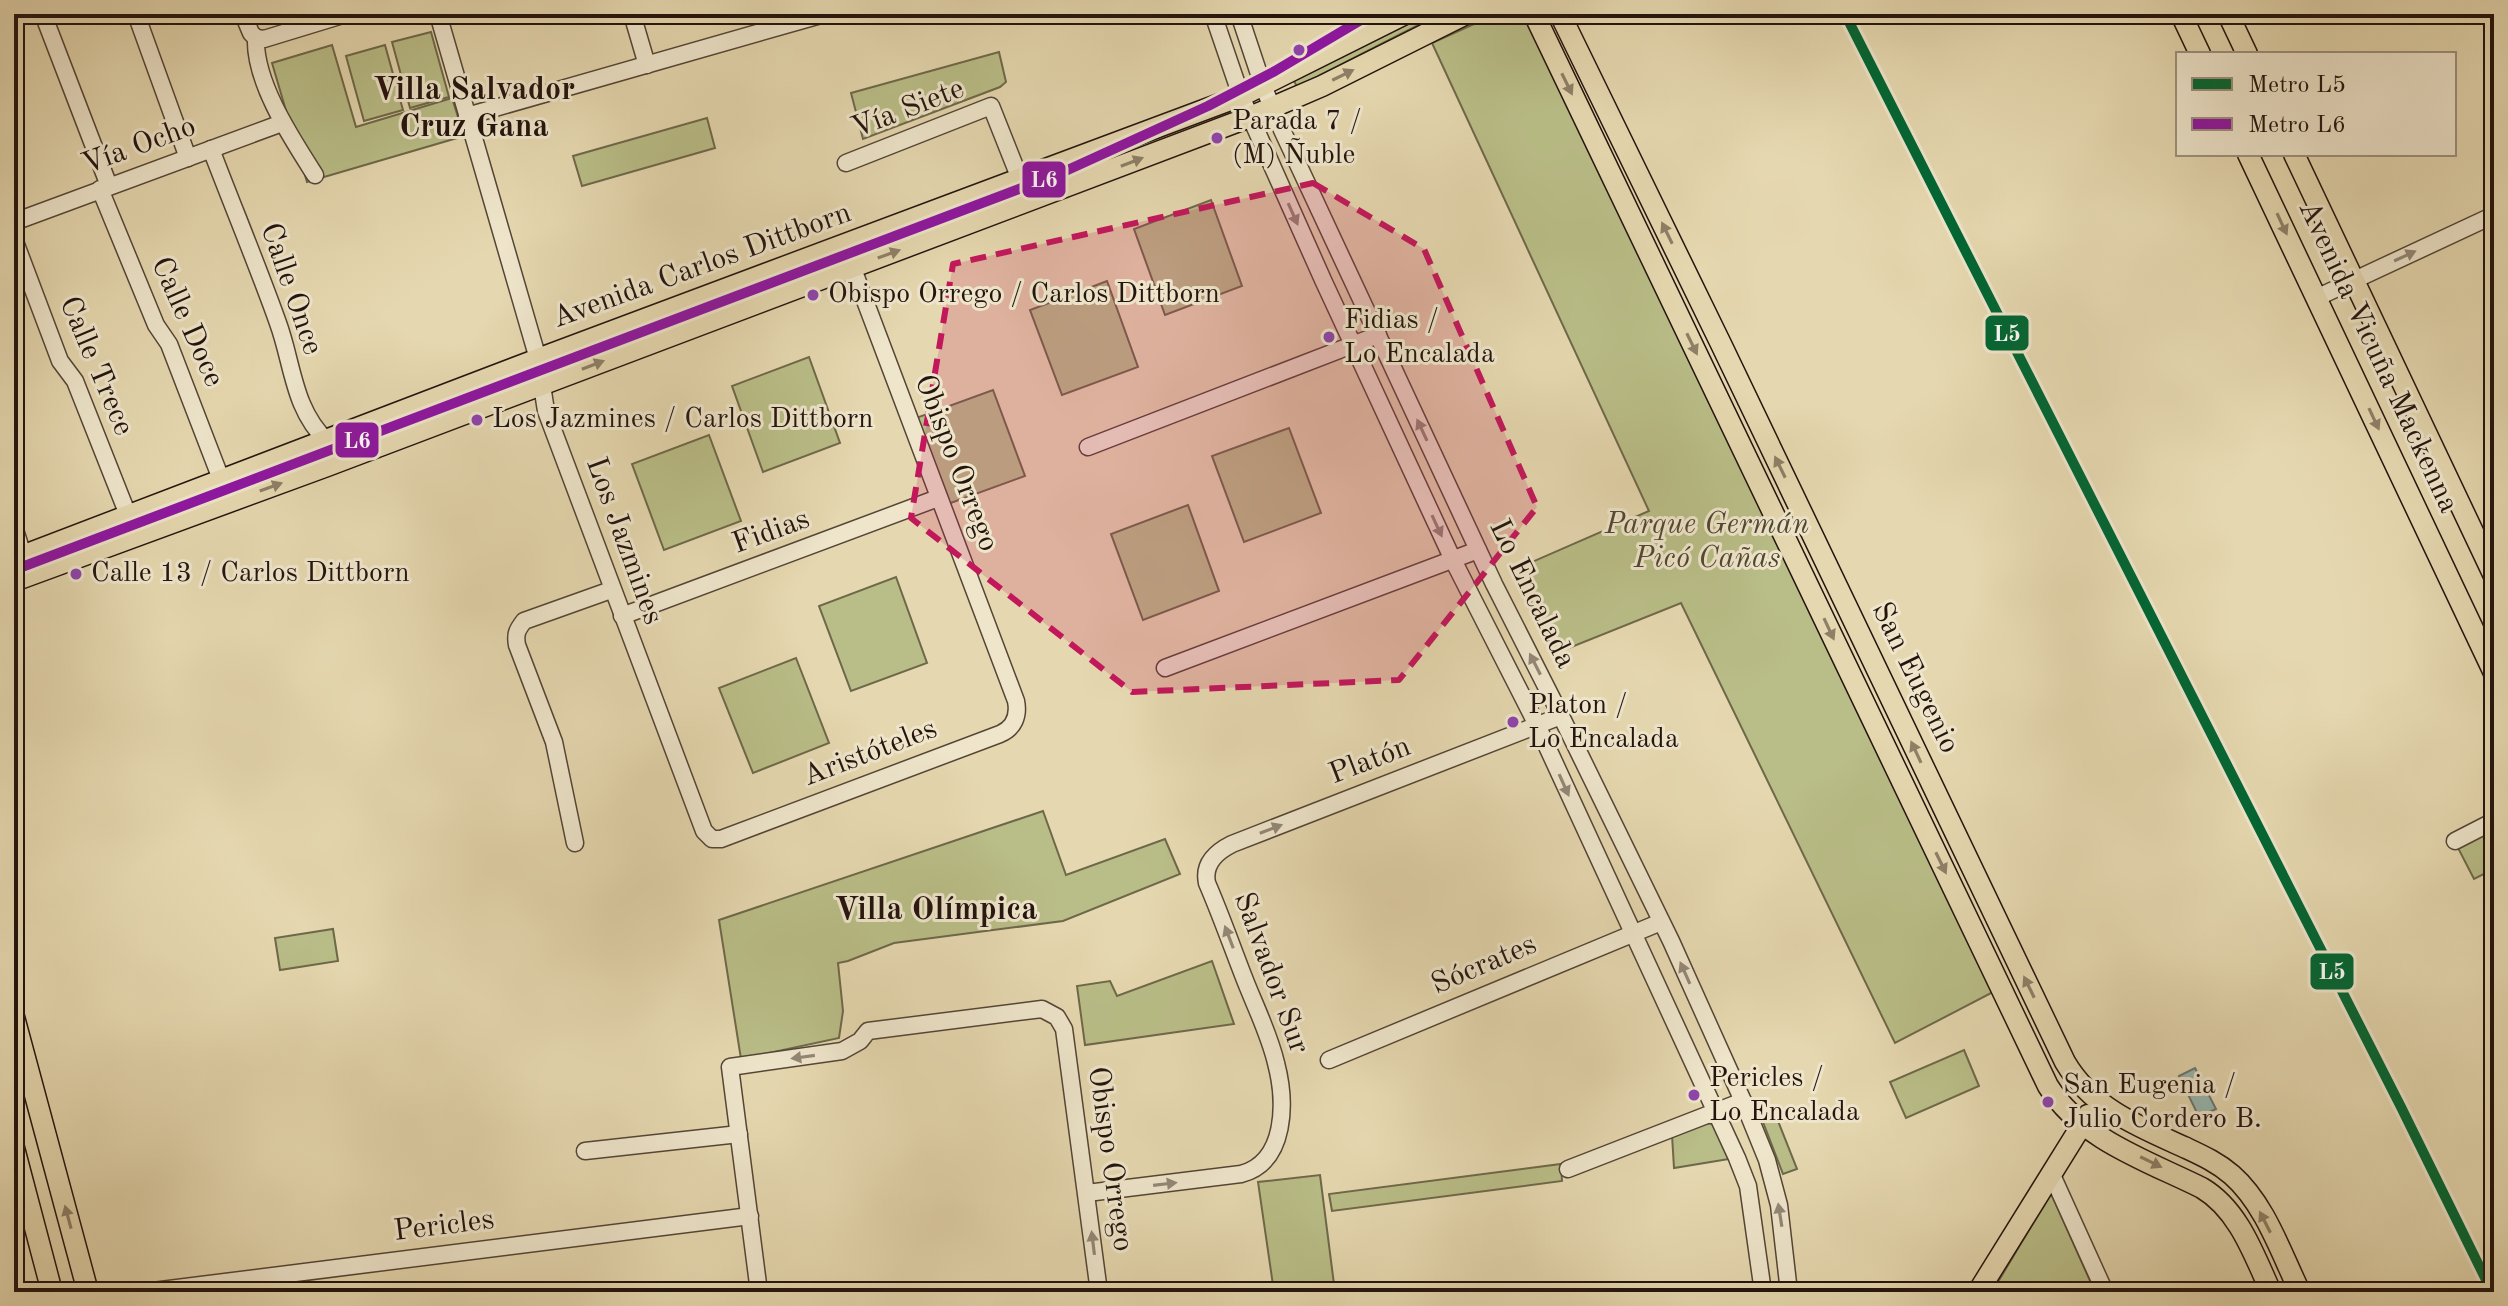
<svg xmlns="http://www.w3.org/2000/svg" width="2508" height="1306" viewBox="0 0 2508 1306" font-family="'Old Standard TT',serif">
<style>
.green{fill:#b9bd87;stroke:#6e684a;stroke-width:2}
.water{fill:#97b8b1;stroke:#697670;stroke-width:2}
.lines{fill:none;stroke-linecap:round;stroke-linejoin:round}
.minor-casing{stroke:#544536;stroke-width:19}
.major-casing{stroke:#23140e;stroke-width:23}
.minor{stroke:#eee5cb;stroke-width:16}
.major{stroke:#e5d7af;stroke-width:20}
.metro-1-casing{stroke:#eee5cb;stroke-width:16}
.metro-2-casing{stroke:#eee5cb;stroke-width:16}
.metro-1{stroke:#063;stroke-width:10}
.metro-2{stroke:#8e16a1;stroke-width:10}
.oneway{fill:#8e7f67}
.oneway2{fill:#938776}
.marked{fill:#c2185b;fill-opacity:0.2;stroke:#c2185b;stroke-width:6;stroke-dasharray:16 10;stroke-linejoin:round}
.bus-dot{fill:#8e44ad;stroke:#eee5cb;stroke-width:3}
.labels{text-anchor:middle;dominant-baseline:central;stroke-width:6;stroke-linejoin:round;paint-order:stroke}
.bus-label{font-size:28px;fill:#23140e;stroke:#eee5cb;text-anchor:start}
.street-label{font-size:30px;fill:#23140e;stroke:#eee5cb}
.park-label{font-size:30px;font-style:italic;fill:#504732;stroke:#eee5cb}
.neighbourhood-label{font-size:32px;font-weight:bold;fill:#23140e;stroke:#eee5cb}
.line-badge{stroke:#eee5cb;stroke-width:3}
.badge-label{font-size:22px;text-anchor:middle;font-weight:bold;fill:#fff}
</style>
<rect width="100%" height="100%" fill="#e5d7af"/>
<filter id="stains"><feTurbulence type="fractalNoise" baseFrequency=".0025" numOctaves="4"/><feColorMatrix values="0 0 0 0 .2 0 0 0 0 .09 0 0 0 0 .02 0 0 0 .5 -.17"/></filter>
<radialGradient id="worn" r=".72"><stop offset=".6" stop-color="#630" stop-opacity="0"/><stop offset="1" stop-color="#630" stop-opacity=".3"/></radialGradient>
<g class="green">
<path d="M 1428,14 L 1440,14 L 1297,87 L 1294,81 Z"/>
<path d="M 1496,14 L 1520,14 L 1531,20 L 1995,991 L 1895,1043 L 1681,603 L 1554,654 L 1516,569 L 1649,511 L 1432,43 Z"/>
<path d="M 431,32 L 449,97 L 410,108 L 392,42 Z"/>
<path d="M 332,45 L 356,127 L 452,98 L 464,136 L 307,182 L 272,63 Z"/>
<path d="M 385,45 L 403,110 L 364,121 L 346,56 Z"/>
<path d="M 999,52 L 1006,82 L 1000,87 L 863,139 L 851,93 Z"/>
<path d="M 707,118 L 715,148 L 582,186 L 573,156 Z"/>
<path d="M 1211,200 L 1242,286 L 1165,315 L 1134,229 Z"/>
<path d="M 1107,281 L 1138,367 L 1062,395 L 1030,310 Z"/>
<path d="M 809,357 L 840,443 L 763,472 L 732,386 Z"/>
<path d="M 993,390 L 1025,476 L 948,504 L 916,418 Z"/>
<path d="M 1289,428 L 1321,513 L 1244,542 L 1212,456 Z"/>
<path d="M 709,435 L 741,521 L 664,550 L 632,464 Z"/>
<path d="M 1188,505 L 1219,591 L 1143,620 L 1111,534 Z"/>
<path d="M 896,577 L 927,663 L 851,691 L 819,606 Z"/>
<path d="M 796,658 L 829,743 L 753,773 L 719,688 Z"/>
<path d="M 1043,811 L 1066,875 L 1165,839 L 1180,874 L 1063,921 L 894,943 L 848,961 L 838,963 L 843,1011 L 839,1038 L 741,1059 L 719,920 Z"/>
<path d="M 2494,828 L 2494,869 L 2474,879 L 2457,846 Z"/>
<path d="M 333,929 L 338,961 L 280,970 L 275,938 Z"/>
<path d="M 1212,961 L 1234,1024 L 1085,1045 L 1077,986 L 1110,981 L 1117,996 Z"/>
<path d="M 1964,1050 L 1979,1086 L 1906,1118 L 1890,1082 Z"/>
<path d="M 1774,1111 L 1797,1169 L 1783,1174 L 1763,1122 L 1764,1117 Z"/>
<path d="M 1704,1123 L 1712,1124 L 1718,1130 L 1729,1159 L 1674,1168 L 1672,1135 Z"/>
<path d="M 1561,1164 L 1562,1181 L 1332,1211 L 1329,1194 Z"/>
<path d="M 1320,1175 L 1335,1292 L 1274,1292 L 1258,1182 Z"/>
<path d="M 2051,1193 L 2095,1292 L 1992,1292 Z"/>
</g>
<path class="water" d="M 2195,1068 L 2216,1109 L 2199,1117 L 2179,1076 Z"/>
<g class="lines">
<g class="minor-casing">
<g id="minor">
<path d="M 43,14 L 109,186"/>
<path d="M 136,14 L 188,158"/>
<path d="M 243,14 L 251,33 L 256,38 C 254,82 292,139 315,175"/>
<path d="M 438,14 L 538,359 L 546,411 L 704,831 L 712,839 L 721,839 L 1000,734 C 1014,728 1019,716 1016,701 L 844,245"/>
<path d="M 632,14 L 647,65"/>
<path d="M 1213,14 L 1241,96 L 1323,280 L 1453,560 L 1538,727 L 1737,1158 L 1748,1186 L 1763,1292"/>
<path d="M 1239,14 L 1263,86 L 1282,130 L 1494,584 L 1561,716 L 1671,941 L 1743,1101 L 1767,1160 L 1779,1205 L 1789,1292"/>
<path d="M 256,38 L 264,39 L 346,14"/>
<path d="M 467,116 L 824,14"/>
<path d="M 211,149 C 233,207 257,264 278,323 C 293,364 293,409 327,441"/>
<path d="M 846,163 L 991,106 L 1020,179"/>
<path d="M 100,189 L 156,325 L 169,344 L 221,479"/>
<path d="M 14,222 L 282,123"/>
<path d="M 14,239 L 60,361 L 75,381 L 128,515"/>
<path d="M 2316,298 L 2494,215"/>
<path d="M 1088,447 L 1378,335"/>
<path d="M 14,527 L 23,555"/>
<path d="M 622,616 L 938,498"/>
<path d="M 1165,668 L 1478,550"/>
<path d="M 2455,841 L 2494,821"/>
<path d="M 575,843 L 554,742 L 517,645 C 515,634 517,630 524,621 L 611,590"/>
<path d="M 1329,1060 L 1661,922"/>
<path d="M 585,1151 L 739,1134"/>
<path d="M 1568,1169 L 1743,1101"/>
<path d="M 2052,1175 L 2105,1292"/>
<path d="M 1087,1193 L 1241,1174 C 1287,1162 1286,1101 1276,1063 C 1269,1033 1254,1004 1243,975 C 1231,944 1220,913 1207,883 C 1203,864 1216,852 1232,844 L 1561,716"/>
<path d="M 145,1292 L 750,1216"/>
<path d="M 759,1292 L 730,1067 L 842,1051 L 860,1041 L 868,1031 L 1042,1009 L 1057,1017 L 1064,1029 L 1099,1292"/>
</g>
</g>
<g class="major-casing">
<g id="major">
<path d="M 1534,14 L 2048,1086 C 2082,1140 2148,1161 2202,1188 C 2239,1210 2254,1255 2271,1292"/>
<path d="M 1560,14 L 1720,342 L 2065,1062 C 2092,1108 2137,1126 2184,1147 C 2201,1155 2217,1162 2232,1175 C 2265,1204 2281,1253 2300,1292"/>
<path d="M 2181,14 L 2200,54"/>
<path d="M 2228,14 L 2247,54"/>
<path d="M 2248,154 L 2494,673"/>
<path d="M 2294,154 L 2494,576"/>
<path d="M 14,559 L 551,354 L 1241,96 L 1405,14"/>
<path d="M 14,581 L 327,466 L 1250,117 L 1322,86 L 1466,14"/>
<path d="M 14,1017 L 88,1292"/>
<path d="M 14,1148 L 52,1292"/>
<path d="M 1978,1292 L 2088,1115"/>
</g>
</g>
<use href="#minor" class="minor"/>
<use href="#major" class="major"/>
<g class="metro-1-casing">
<path id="metro-1" d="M 1845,14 L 2401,1107 L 2492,1292"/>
</g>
<g class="metro-2-casing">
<path id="metro-2" d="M 14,570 L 1061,173 L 1208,106 L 1275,71 L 1371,14"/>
</g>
<use href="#metro-1" class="metro-1"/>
<use href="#metro-2" class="metro-2"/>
</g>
<defs><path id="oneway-solid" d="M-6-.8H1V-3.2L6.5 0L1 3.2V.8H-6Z" transform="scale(2)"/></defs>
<g class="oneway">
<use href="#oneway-solid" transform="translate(1343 75) rotate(-26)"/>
<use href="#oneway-solid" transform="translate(1567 84) rotate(64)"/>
<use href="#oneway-solid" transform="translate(1132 162) rotate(-21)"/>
<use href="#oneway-solid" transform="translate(2282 224) rotate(65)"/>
<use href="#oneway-solid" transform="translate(1667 233) rotate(-116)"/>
<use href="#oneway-solid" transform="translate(889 254) rotate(-20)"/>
<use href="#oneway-solid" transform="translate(1692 344) rotate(64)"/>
<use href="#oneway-solid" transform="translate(593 365) rotate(-21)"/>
<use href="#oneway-solid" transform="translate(2374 419) rotate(65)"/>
<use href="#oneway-solid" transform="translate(1780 467) rotate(-116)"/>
<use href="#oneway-solid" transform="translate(271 487) rotate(-20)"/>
<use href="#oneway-solid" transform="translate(1829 629) rotate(65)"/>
<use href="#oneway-solid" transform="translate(1916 752) rotate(-115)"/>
<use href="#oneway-solid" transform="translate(1941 863) rotate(64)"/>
<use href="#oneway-solid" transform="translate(2029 987) rotate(-116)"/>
<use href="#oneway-solid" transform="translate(2151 1162) rotate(26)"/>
<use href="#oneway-solid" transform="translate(68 1217) rotate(-105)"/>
<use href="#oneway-solid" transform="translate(2265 1222) rotate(-117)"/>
</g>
<g class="oneway2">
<use href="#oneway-solid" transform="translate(1293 214) rotate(66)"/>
<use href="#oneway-solid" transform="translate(2405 256) rotate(-25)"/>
<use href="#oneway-solid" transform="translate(1422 430) rotate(-115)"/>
<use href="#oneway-solid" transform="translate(1437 526) rotate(65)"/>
<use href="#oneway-solid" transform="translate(1535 664) rotate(-117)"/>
<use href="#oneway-solid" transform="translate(1564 785) rotate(66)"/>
<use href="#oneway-solid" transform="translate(1271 829) rotate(-21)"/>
<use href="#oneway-solid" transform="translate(1229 937) rotate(-111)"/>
<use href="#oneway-solid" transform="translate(1685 973) rotate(-114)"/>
<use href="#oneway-solid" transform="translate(803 1057) rotate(172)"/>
<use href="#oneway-solid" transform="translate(1165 1184) rotate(-7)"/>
<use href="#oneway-solid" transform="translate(1780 1215) rotate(-99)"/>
<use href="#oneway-solid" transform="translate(1093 1243) rotate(-97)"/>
</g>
<path class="marked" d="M 1313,183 L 1424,249 L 1537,507 L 1399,680 L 1132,692 L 911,518 L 953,264 Z"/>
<g class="bus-dot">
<circle cx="1299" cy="50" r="7"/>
<circle cx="1217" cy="138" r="7"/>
<circle cx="813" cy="295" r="7"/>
<circle cx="1329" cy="337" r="7"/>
<circle cx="477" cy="420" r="7"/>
<circle cx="76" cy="574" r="7"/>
<circle cx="1513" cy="722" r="7"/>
<circle cx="1694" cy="1095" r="7"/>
<circle cx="2048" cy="1102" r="7"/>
</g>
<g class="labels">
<g class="bus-label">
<text x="1232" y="122">Parada 7 /<tspan x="1232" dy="34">(M) Ñuble</tspan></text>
<text x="828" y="295">Obispo Orrego / Carlos Dittborn</text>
<text x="1344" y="321">Fidias /<tspan x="1344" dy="34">Lo Encalada</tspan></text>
<text x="492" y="420">Los Jazmines / Carlos Dittborn</text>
<text x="91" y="574">Calle 13 / Carlos Dittborn</text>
<text x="1528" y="706">Platon /<tspan x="1528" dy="34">Lo Encalada</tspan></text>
<text x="1709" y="1079">Pericles /<tspan x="1709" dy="34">Lo Encalada</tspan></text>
<text x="2063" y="1086">San Eugenia /<tspan x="2063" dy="34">Julio Cordero B.</tspan></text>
</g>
<g class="street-label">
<text transform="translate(908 109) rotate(-21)">Vía Siete</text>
<text transform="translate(139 146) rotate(-20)">Vía Ocho</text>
<text transform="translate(702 266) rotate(-20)">Avenida Carlos Dittborn</text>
<text transform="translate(291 289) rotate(71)">Calle Once</text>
<text transform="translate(187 322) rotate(66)">Calle Doce</text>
<text transform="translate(2378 357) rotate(65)">Avenida Vicuña Mackenna</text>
<text transform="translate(96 366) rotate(67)">Calle Trece</text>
<text transform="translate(956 463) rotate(69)">Obispo Orrego</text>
<text transform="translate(771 532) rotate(-20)">Fidias</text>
<text transform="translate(624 541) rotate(70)">Los Jazmines</text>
<text transform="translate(1532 594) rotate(64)">Lo Encalada</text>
<text transform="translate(1915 678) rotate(64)">San Eugenio</text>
<text transform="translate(870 753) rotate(-21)">Aristóteles</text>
<text transform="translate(1370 761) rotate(-21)">Platón</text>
<text transform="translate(1484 965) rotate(-23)">Sócrates</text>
<text transform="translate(1271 973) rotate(70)">Salvador Sur</text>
<text transform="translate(1110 1159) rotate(82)">Obispo Orrego</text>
<text transform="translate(444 1226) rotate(-7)">Pericles</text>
</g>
<g class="park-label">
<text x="1707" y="525">Parque Germán<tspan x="1707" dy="34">Picó Cañas</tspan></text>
</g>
<g class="neighbourhood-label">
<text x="474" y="91">Villa Salvador<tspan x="474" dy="37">Cruz Gana</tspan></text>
<text x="936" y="911">Villa Olímpica</text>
</g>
</g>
<g class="line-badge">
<rect x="1021" y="160" width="46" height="39" rx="8" fill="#8e16a1"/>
<rect x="1984" y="314" width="46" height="38" rx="8" fill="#063"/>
<rect x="334" y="421" width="46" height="38" rx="8" fill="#8e16a1"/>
<rect x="2309" y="952" width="46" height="39" rx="8" fill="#063"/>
</g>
<g class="badge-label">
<text x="1044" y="187">L6</text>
<text x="2007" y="341">L5</text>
<text x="357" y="448">L6</text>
<text x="2332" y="979">L5</text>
</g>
<rect width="2508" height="1306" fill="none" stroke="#e5d7af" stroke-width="48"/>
<rect x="16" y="16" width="2476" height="1274" fill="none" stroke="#23140e" stroke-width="4"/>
<rect x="24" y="24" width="2460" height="1258" fill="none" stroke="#23140e" stroke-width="2"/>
<rect x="2176" y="52" width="280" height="104" fill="#eee5cb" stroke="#9d917f" stroke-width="2"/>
<rect x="2192" y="78" width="40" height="12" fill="#006633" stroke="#9d917f" stroke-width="2"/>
<text x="2248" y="92" font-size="24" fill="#23140e">Metro L5</text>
<rect x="2192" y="118" width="40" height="12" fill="#8e16a1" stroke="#9d917f" stroke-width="2"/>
<text x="2248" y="132" font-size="24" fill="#23140e">Metro L6</text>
<rect width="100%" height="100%" filter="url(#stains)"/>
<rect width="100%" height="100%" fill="url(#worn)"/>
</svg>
